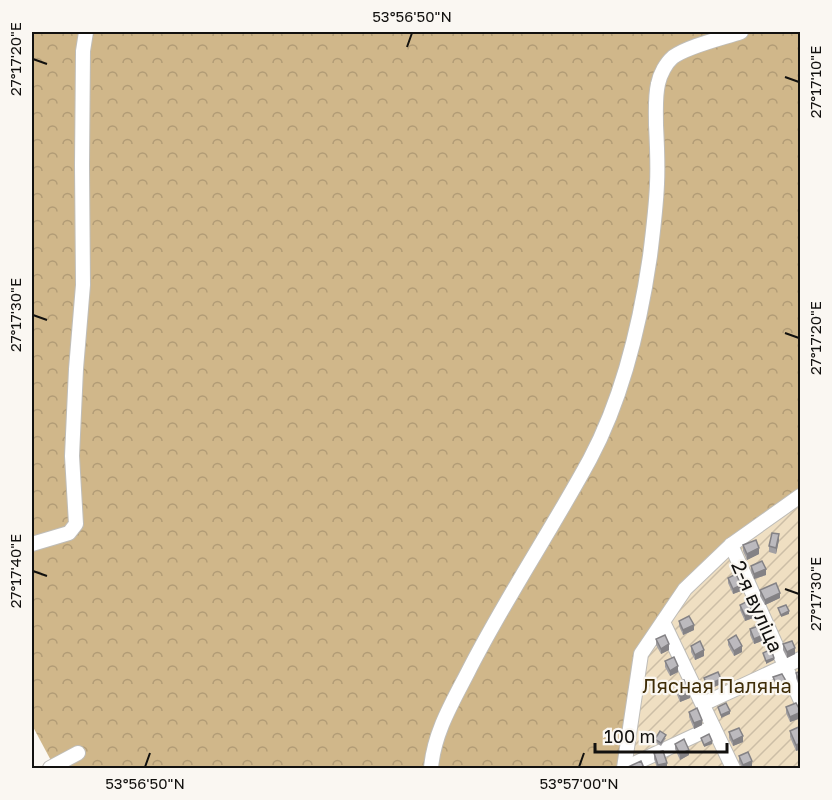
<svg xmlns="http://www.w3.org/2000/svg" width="832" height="800" viewBox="0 0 832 800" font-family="'Golos Text',sans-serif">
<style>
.forest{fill:url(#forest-crowns)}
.garden{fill:url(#garden-furrows)}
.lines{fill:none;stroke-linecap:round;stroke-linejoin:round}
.minor-casing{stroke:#bfbdb8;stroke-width:16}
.minor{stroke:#fff;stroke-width:14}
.wall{fill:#a2a0a3}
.shaded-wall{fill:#848285}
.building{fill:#bcbabe;stroke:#848285;stroke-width:1.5}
.ticks{fill:none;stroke:#12110f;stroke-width:2}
.labels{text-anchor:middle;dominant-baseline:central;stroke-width:4.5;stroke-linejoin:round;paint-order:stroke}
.street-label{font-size:20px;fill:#12110f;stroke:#faf7f2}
.park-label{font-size:20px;fill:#3f2d07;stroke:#faf7f2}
.neatline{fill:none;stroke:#12110f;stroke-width:2}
.ticks-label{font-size:15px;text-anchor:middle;fill:#12110f}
</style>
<defs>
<pattern id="forest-crowns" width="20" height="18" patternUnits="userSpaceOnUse" patternTransform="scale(1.5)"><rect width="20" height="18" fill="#d0b78a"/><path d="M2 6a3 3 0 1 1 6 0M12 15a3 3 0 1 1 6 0" fill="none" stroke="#b29c76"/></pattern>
<pattern id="garden-furrows" width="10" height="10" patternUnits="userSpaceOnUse" patternTransform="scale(1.5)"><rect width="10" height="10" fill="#efdfc2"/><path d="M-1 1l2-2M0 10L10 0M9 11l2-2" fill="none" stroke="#ccbea6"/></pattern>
</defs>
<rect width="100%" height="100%" fill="#faf7f2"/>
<path class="forest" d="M 32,32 L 800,32 L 800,491 L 619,768 L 55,768 L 32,725 Z"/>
<path class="garden" d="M 800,491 L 800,768 L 619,768 L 638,655 L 681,589 Z"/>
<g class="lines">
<g class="minor-casing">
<g id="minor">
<path d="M 32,544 L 69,533 L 76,524 L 72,456 L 76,369 L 83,285 L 82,165 L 83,51 L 86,32"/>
<path d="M 731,545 L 800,699"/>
<path d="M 663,622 L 733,768"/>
<path d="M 703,704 L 800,659"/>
<path d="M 50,768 L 78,753"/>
<path d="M 431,768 C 434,733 452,703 468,672 C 505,599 551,531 590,459 C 623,397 640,325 650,256 C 653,232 656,208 657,184 C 658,164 657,144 656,125 C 656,111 655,97 658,84 C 660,74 666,63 673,57 C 688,46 723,38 741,32"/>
<path d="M 624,768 L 641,654 L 685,589 L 731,545 L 800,496"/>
<path d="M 625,768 L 713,727"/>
</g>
</g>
<use href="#minor" class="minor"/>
</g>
<g class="wall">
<path d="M 779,540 L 776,554 L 769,552 L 769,546 Z"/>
<path d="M 743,545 L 759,554 L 747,560 L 743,551 Z"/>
<path d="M 751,566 L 766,575 L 754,579 L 751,572 Z"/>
<path d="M 728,578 L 741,591 L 733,594 L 728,583 Z"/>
<path d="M 760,590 L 780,598 L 765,605 L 760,596 Z"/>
<path d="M 740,605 L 753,618 L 745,621 L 740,610 Z"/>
<path d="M 679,621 L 694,630 L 683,635 L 679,626 Z"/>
<path d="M 750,629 L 765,640 L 754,644 L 750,635 Z"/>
<path d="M 656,639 L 669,650 L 661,654 L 656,645 Z"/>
<path d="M 728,640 L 742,652 L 734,656 L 728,645 Z"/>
<path d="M 783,644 L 795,654 L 787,658 L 783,650 Z"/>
<path d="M 691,646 L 704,656 L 695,660 L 691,652 Z"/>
<path d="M 665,661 L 678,672 L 670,676 L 665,667 Z"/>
<path d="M 801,671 L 799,686 L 796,678 L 796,673 Z"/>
<path d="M 704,678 L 721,684 L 707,690 L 704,684 Z"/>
<path d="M 675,684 L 690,698 L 680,702 L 675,690 Z"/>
<path d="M 786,707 L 801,711 L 801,718 L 790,722 L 786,713 Z"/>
<path d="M 689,712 L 702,725 L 694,729 L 689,717 Z"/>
<path d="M 801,726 L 801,749 L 796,751 L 790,737 L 790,731 Z"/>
<path d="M 729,732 L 743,742 L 733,746 L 729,738 Z"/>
<path d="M 666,738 L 661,746 L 655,742 L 655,739 Z"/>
<path d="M 675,744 L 689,755 L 680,760 L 675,749 Z"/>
<path d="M 654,753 L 667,768 L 657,768 L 654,759 Z"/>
<path d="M 739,756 L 752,767 L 748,768 L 742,768 L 739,762 Z"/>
</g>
<g class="shaded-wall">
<path d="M 779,534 L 779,540 L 776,554 L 776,548 Z"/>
<path d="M 759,548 L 759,554 L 747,560 L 747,554 Z"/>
<path d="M 766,569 L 766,575 L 754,579 L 754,574 Z"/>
<path d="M 741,585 L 741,591 L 733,594 L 733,589 Z"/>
<path d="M 780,593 L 780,598 L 765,605 L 765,600 Z"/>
<path d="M 789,611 L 789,614 L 781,617 L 781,615 Z"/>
<path d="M 753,612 L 753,618 L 745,621 L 745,616 Z"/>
<path d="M 694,625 L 694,630 L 683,635 L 683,630 Z"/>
<path d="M 765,634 L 765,640 L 754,644 L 754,639 Z"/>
<path d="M 669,644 L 669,650 L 661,654 L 661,649 Z"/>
<path d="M 742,646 L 742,652 L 734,656 L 734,651 Z"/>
<path d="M 795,648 L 795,654 L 787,658 L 787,652 Z"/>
<path d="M 704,650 L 704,656 L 695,660 L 695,655 Z"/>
<path d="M 774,658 L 774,660 L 766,664 L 766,661 Z"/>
<path d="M 678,666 L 678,672 L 670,676 L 670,671 Z"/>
<path d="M 721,679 L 721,684 L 707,690 L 707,685 Z"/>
<path d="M 786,681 L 786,684 L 777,688 L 777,685 Z"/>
<path d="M 690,692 L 690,698 L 680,702 L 680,696 Z"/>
<path d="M 730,711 L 730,714 L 721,718 L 721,715 Z"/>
<path d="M 801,712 L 801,718 L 790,722 L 790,717 Z"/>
<path d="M 702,720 L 702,725 L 694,729 L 694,723 Z"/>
<path d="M 743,736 L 743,742 L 733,746 L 733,741 Z"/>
<path d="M 712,741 L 712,744 L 704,747 L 704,745 Z"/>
<path d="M 801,743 L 801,749 L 796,751 L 796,745 Z"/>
<path d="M 689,750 L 689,755 L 680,760 L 680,754 Z"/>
<path d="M 752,761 L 752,767 L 748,768 L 743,768 L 743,765 Z"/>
<path d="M 667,763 L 667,768 L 658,768 L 658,765 Z"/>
</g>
<g class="building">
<path d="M 772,533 L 779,534 L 776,548 L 769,546 Z"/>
<path d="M 756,540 L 759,548 L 747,554 L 743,545 Z"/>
<path d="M 762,561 L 766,569 L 754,574 L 751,566 Z"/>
<path d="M 736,574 L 741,585 L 733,589 L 728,578 Z"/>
<path d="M 776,583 L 780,593 L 765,600 L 760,590 Z"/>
<path d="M 748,601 L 753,612 L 745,616 L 740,605 Z"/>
<path d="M 786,605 L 789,611 L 781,615 L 778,608 Z"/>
<path d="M 689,616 L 694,625 L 683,630 L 679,621 Z"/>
<path d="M 761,625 L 765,634 L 754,639 L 750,629 Z"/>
<path d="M 665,635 L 669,644 L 661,649 L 656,639 Z"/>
<path d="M 736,635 L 742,646 L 734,651 L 728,640 Z"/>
<path d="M 700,641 L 704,650 L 695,655 L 691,646 Z"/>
<path d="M 792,641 L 795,648 L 787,652 L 783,644 Z"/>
<path d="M 771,649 L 774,658 L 766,661 L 763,653 Z"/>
<path d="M 674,657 L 678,666 L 670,671 L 665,661 Z"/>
<path d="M 801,671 L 801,680 L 799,681 L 796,673 Z"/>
<path d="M 718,672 L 721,679 L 707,685 L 704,678 Z"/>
<path d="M 782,674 L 786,681 L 777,685 L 773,677 Z"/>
<path d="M 684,680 L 690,692 L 680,696 L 675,684 Z"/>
<path d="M 726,703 L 730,711 L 721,715 L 718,707 Z"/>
<path d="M 796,703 L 801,712 L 790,717 L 786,707 Z"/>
<path d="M 697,708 L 702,720 L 694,723 L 689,712 Z"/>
<path d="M 801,726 L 801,743 L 796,745 L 790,731 Z"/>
<path d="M 739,728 L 743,736 L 733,741 L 729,732 Z"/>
<path d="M 660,731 L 666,735 L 661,743 L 655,739 Z"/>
<path d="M 709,734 L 712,741 L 704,745 L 701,738 Z"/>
<path d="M 684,739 L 689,750 L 680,754 L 675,744 Z"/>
<path d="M 663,751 L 667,763 L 658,765 L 654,753 Z"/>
<path d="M 748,752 L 752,761 L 743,765 L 739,756 Z"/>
<path d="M 641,761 L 644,768 L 629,768 L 628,767 Z"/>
</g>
<path class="ticks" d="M 407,47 L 412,33M 33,59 L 47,64M 785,77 L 799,82M 33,315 L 47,320M 785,333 L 799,338M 33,571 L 47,576M 785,589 L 799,594M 145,767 L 150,753M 579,767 L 584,753"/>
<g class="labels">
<g class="street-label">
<text transform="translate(758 606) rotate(66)">2-я вуліца</text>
</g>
<g class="park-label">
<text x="717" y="685">Лясная Паляна</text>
</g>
</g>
<rect width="832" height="800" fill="none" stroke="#faf7f2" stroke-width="66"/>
<path d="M595 743v9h132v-9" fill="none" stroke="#12110f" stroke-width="3"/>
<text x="604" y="743" font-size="18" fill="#12110f" stroke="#faf7f2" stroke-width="4.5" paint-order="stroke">100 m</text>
<rect x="33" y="33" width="766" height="734" class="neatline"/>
<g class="ticks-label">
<text x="412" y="22">53°56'50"N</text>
<text transform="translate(16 59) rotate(-90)" y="5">27°17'20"E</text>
<text transform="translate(816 82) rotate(-90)" y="5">27°17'10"E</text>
<text transform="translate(16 315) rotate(-90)" y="5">27°17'30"E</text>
<text transform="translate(816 338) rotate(-90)" y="5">27°17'20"E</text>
<text transform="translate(16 571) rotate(-90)" y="5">27°17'40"E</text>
<text transform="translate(816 594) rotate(-90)" y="5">27°17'30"E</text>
<text x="145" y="789">53°56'50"N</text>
<text x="579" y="789">53°57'00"N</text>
</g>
</svg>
